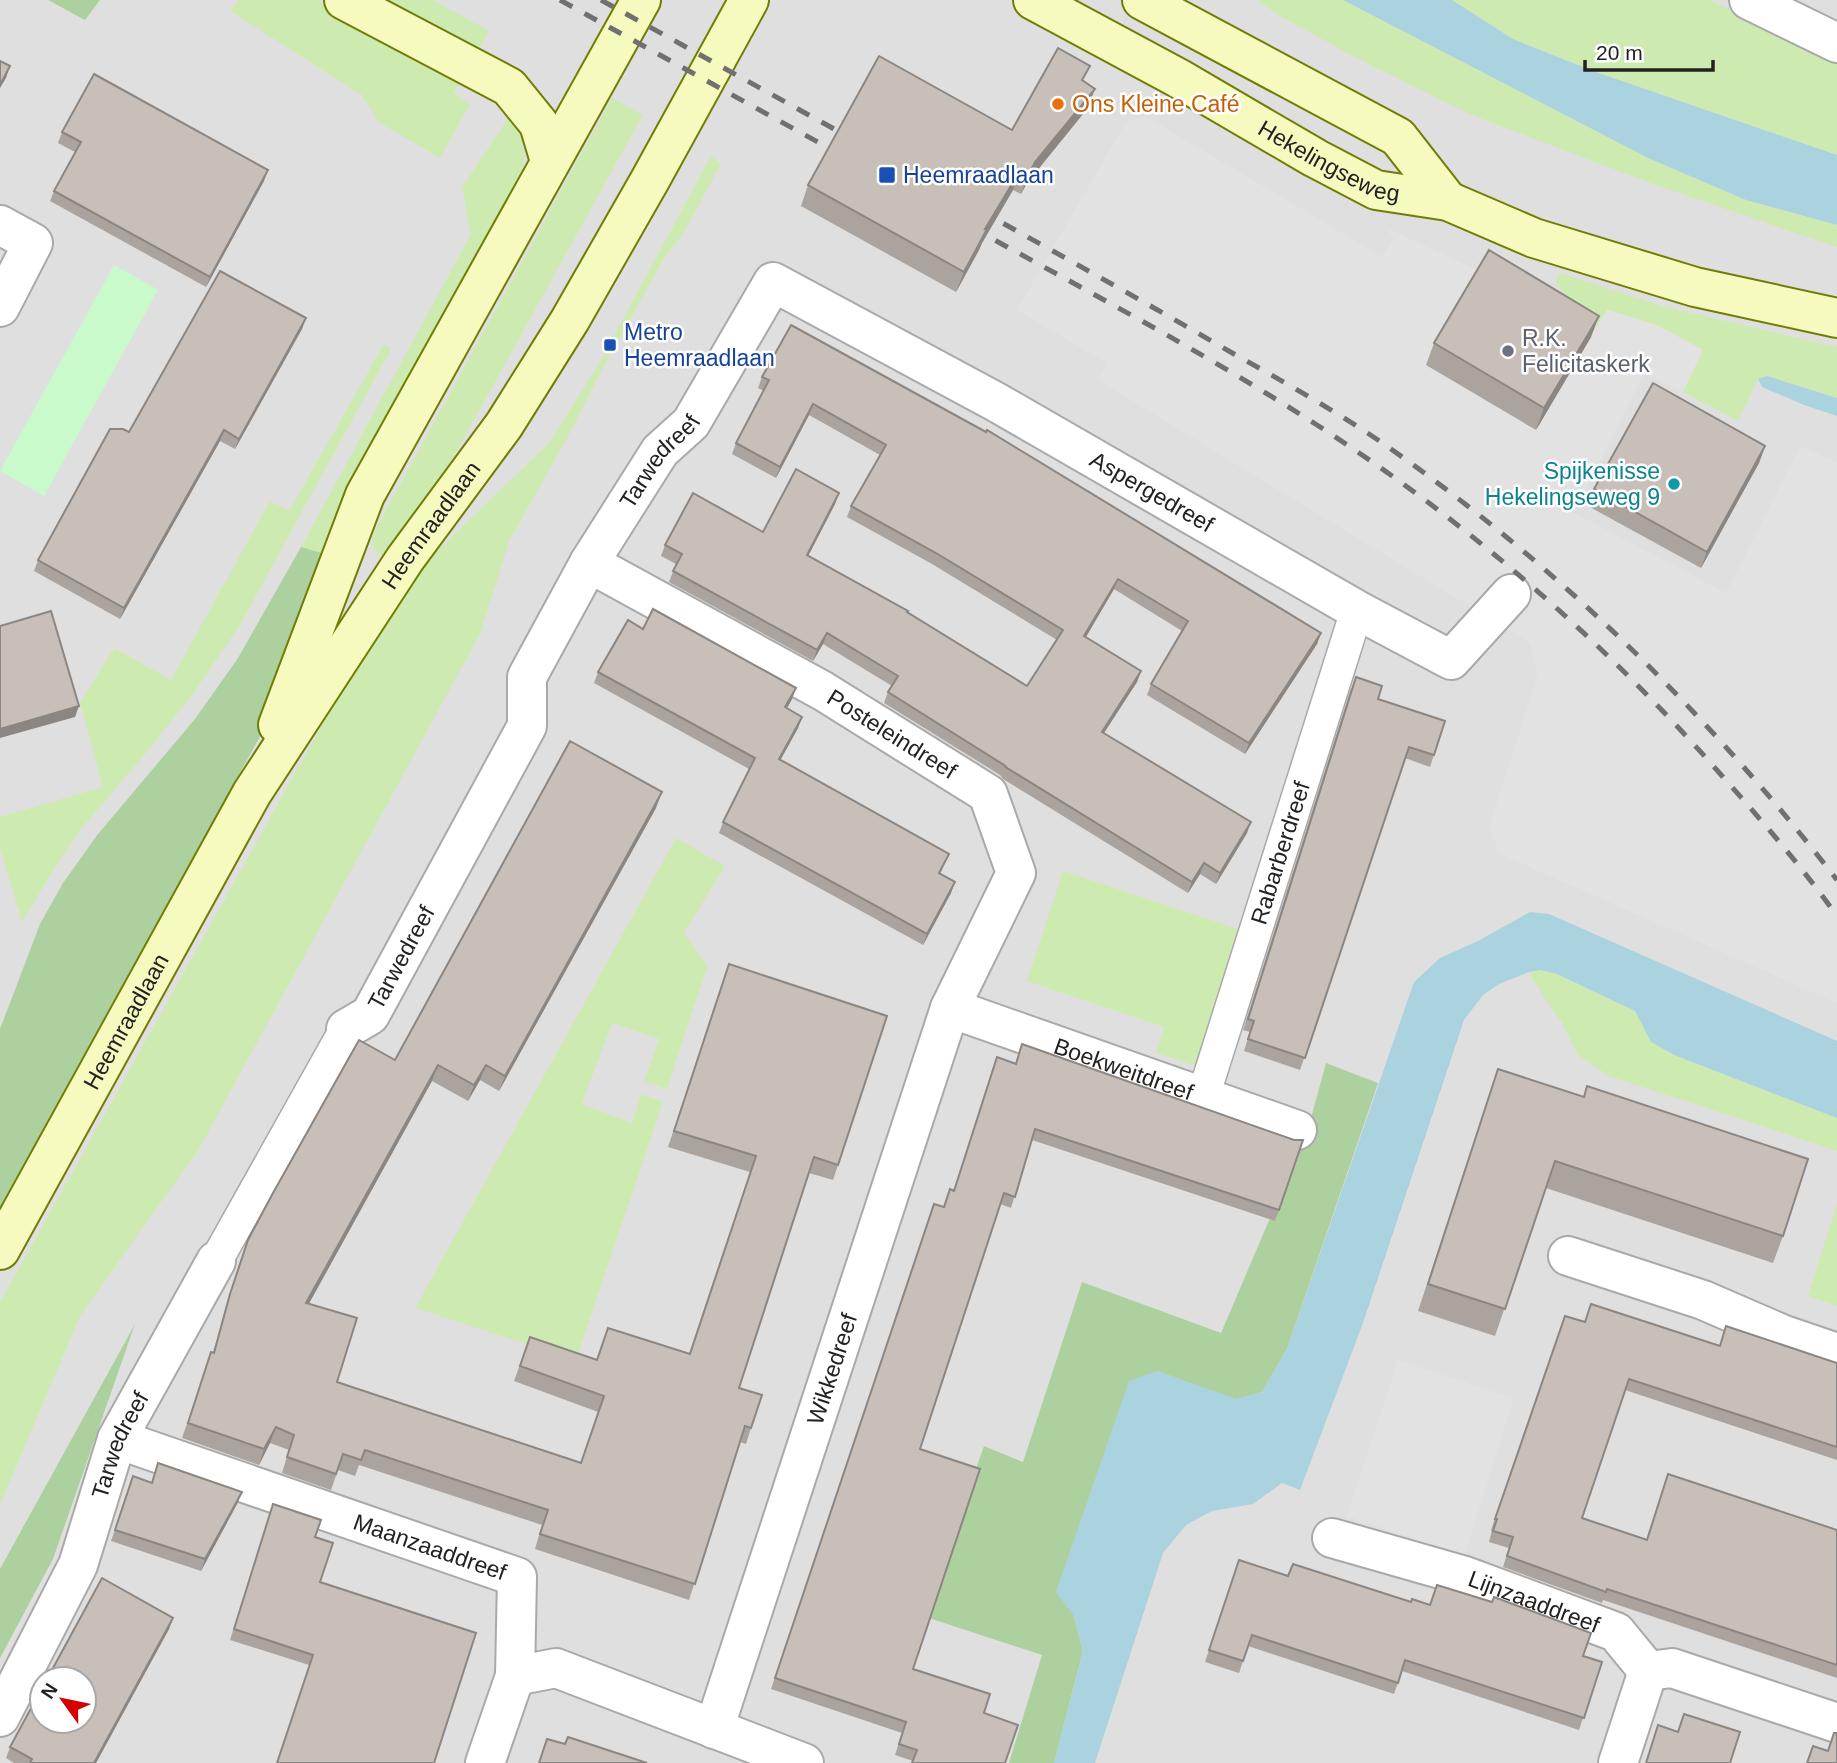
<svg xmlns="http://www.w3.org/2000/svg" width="1837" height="1763" viewBox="0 0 1837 1763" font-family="Arial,sans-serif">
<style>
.residential{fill:#e0dfdf;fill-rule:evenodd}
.grass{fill:#cdebb0}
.forest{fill:#add19e}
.park{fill:#c8facc}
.parking{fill:#e2e2e2}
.water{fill:#aad3df}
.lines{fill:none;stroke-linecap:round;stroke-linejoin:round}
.pedestrian-casing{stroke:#a9a9a9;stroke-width:35}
.minor-casing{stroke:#a9a9a9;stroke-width:42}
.secondary-casing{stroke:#707d05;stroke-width:42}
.pedestrian{stroke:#fff;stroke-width:32}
.minor{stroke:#fff;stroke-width:38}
.secondary{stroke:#f7fabf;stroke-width:38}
.rail{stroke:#707070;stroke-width:5;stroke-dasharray:14 14;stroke-linecap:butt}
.wall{fill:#aba49e}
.shaded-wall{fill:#8b8681}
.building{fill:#c7bfb8;stroke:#8b8681;stroke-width:2}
.food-dot{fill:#e8710a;stroke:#fff;stroke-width:2.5}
.transit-dot{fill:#1a4fb4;stroke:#fff;stroke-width:2.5}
.worship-dot{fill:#6b7280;stroke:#fff;stroke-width:2.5}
.culture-dot{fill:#0f9aa8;stroke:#fff;stroke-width:2.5}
.labels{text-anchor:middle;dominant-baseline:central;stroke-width:5;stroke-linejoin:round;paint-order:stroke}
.food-label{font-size:23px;fill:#c56008;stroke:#fff;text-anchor:start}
.street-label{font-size:23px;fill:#222;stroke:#fff}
.transit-label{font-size:23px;fill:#164399;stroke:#fff;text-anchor:start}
.worship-label{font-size:23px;fill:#5b616d;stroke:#fff;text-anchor:start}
.culture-label{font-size:23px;fill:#0d838f;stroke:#fff;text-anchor:end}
</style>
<rect width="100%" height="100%" fill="#f2efe9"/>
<path class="residential" d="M 0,0 L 1837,0 L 1837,1763 L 0,1763 ZM 42,1679 L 84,1679 L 84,1721 L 42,1721 Z"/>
<g class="grass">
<path d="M 238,0 L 317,0 L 462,80 L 454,93 L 470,104 L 440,158 L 378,122 L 362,95 L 230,11 Z"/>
<path d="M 382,0 L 433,0 L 489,31 L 477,53 Z"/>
<path d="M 1257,0 L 1343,0 L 1648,158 L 1746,200 L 1837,225 L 1837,247 L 1658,186 L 1474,116 L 1360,60 L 1280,16 Z"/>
<path d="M 1452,0 L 1709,0 L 1837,59 L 1837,155 L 1593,71 L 1513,39 Z"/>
<path d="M 612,98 L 643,115 L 448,467 L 399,540 L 385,556 C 368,553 371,541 376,528 Z"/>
<path d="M 511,114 C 523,136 527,153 522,178 L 336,557 L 301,547 L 471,234 L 462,187 Z"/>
<path d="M 711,156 L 721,164 L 685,231 L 666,255 L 603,368 L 564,444 L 510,539 L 480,634 L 199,1149 L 80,1316 L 0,1505 L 0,1302 L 386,610 L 414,573 L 549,443 L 597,367 Z"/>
<path d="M 1560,273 L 1662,306 L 1837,347 L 1837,398 L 1767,376 L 1758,379 L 1738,421 L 1683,392 L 1703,349 L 1607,310 L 1594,331 L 1574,320 L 1570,299 L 1556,284 Z"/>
<path d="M 384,344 L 391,349 L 240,625 L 193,694 L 151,747 L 81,829 L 57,864 L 22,922 L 0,848 L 0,817 L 103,787 L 80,703 L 114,648 L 171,680 L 270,501 L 289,511 Z"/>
<path d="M 676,838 L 725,866 L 684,933 L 707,967 L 667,1089 L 644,1082 L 659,1039 L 612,1023 L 582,1104 L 632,1123 L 641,1094 L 663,1102 L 576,1360 L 415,1308 Z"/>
<path d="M 1063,871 L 1244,931 L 1199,1067 L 1156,1053 L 1164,1027 L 1027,981 Z"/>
<path d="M 1540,970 L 1557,974 L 1635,1011 L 1651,1042 L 1674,1055 L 1837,1118 L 1837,1151 L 1609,1076 L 1578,1055 L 1562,1023 L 1543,996 L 1529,972 Z"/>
<path d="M 1837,1203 L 1837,1306 L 1808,1296 Z"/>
</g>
<g class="forest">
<path d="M 48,0 L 100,0 L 85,20 Z"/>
<path d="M 301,547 L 336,557 L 294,675 L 0,1206 L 0,1029 L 40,924 L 63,883 L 98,834 L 195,719 L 238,658 Z"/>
<path d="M 1326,1063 L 1378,1083 L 1287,1349 L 1262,1392 L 1236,1400 L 1157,1371 L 1074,1616 L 1083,1651 L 1054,1763 L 1009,1763 L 1042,1655 L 923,1616 L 984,1446 L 1023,1462 L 1082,1282 L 1221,1333 L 1308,1129 Z"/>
<path d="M 135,1324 L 53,1559 L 0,1658 L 0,1569 Z"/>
</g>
<path class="park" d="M 114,265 L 158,290 L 44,496 L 0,471 Z"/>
<g class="parking">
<path d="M 1145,116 L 1382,257 L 1393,239 L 1387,228 L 1481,272 L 1536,429 L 1607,310 L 1657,325 L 1703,350 L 1683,392 L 1644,373 L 1574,513 L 1726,593 L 1800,446 L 1837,462 L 1837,1003 L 1500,854 L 1489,828 L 1538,674 L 1530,643 L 1098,380 L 1107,363 L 1017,310 L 1126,122 Z"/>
<path d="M 1398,1360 L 1514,1398 L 1464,1556 L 1347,1516 Z"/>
</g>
<g class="water">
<path d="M 1343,0 L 1452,0 L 1513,39 L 1593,71 L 1837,155 L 1837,225 L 1746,200 L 1648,158 Z"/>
<path d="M 1767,376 L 1837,398 L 1837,416 L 1804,405 L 1762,387 L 1758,379 Z"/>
<path d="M 1530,912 L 1549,914 L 1837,1041 L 1837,1118 L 1674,1055 L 1651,1042 L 1635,1011 L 1557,974 L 1540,970 L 1529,972 L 1499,984 L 1483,995 L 1464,1020 L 1363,1323 L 1300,1490 L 1282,1483 L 1253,1504 L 1212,1511 L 1186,1525 L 1163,1553 L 1095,1763 L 1054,1763 L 1083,1651 L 1074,1616 L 1056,1592 L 1129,1381 L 1157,1371 L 1236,1399 L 1262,1392 L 1287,1349 L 1414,982 L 1440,958 L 1478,941 Z"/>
</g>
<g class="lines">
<g class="pedestrian-casing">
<g id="pedestrian">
<path id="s1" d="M 1203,1097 L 1357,610"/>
<path d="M 216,1261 L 346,1029"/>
</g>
</g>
<g class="minor-casing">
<g id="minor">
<path d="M 1749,0 L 1837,43"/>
<path d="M 0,225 L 33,243 L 0,307"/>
<path id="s2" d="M 589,563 L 823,691 L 988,794 L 1016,873 L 950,1008 L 714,1729"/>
<path id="s3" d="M 950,1008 L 1297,1130"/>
<path id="s4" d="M 346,1029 L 370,1015 L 527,726 L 527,677 L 589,563 L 660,451 L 691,423 L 773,282 L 996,402 L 1357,610 L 1451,660 L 1511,594"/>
<path d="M 1568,1256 L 1703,1300 L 1784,1335 L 1837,1353"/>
<path id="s5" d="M 117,1439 L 517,1577 L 515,1676 L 556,1668 L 804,1763"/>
<path id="s6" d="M 1332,1538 L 1465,1576 L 1616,1632 L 1648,1671 L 1672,1668 L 1837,1723"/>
<path id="s7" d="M 0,1717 L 78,1565 L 117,1439 L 216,1261"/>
<path d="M 485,1763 L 515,1676"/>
<path d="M 1618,1763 L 1648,1671"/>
</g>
</g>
<g class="secondary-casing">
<g id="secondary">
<path d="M 344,0 L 509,87 L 539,124 L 550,161"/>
<path id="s8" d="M 1033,0 L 1178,78 L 1315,158 L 1376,190 L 1448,201 L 1534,238 L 1695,287 L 1837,318"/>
<path d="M 1142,0 L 1398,137 L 1448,201"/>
<path d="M 278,725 L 365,495 L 641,0"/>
<path id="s9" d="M 0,1250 L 252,793 L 405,559 L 504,425 L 570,320 L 650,180 L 749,0"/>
</g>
</g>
<use href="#pedestrian" class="pedestrian"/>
<use href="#minor" class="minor"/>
<use href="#secondary" class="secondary"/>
<g class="rail">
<path d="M 560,0 L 845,157"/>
<path d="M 601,0 L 854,140"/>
<path d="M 979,210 C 1064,257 1150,305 1234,354 C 1284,382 1334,410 1381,442 C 1555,563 1707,712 1837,880"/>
<path d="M 971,227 C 1087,291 1205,353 1317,425 C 1468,522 1605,642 1723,777 C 1763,822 1802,867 1837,916"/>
</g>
</g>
<g class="wall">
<path d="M 1084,82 L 1087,109 L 1027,183 L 1021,194 L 1013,190 L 982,243 L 979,250 L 956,292 L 801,206 L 808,185 L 1012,130 Z"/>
<path d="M 62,132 L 264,181 L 206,287 L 50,201 L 54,191 L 75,152 L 58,143 Z"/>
<path d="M 306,318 L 302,329 L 235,449 L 220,441 L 120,619 L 34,571 L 38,560 L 129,432 Z"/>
<path d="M 1591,337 L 1536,430 L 1426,365 L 1434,343 Z"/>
<path d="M 762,377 L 1321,633 L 1317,644 L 1245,754 L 1147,695 L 1151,684 L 1182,631 L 1114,589 L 1086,637 L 1141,671 L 1137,682 L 1104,733 L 1247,833 L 1216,884 L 1200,874 L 1188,893 L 1003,779 L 1000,775 L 884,703 L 888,692 L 892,686 L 823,644 L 813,661 L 669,582 L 676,564 L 661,556 L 665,545 L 763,532 L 835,504 L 808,556 L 907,613 L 1027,686 L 1057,640 L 932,564 L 847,517 L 851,506 L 880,455 L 809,415 L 776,478 L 732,454 L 736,443 L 764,391 L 758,388 Z"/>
<path d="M 1765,446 L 1759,463 L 1701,568 L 1588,506 L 1594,489 Z"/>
<path d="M 643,629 L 796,688 L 792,699 L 787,708 L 802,717 L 798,728 L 780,760 L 949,854 L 940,874 L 951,893 L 923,945 L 719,833 L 723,822 L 749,769 L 594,683 L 598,672 Z"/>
<path d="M 1351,688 L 1378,699 L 1445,721 L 1430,767 L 1405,758 L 1300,1070 L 1244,1051 L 1250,1032 L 1243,1030 Z"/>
<path d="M 656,808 L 499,1091 L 480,1080 L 468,1101 L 432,1081 L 309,1303 L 337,1382 L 581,1462 L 598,1412 L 514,1381 L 530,1337 L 597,1360 L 689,1354 L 750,1172 L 668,1147 L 729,964 L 838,1165 L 833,1180 L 809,1173 L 739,1388 L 751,1428 L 746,1444 L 740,1442 L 689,1600 L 535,1549 L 542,1525 L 359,1465 L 355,1476 L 338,1470 L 331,1490 L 282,1473 L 289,1450 L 270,1443 L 259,1465 L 182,1438 L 206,1368 L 213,1353 L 225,1310 L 248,1240 L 395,1060 Z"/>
<path d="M 1015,1064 L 1294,1140 L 1303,1140 L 1275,1221 L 1032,1140 L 1011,1208 L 1000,1204 L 920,1449 L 913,1669 L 984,1713 L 913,1761 L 895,1755 L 902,1733 L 771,1689 L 934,1204 L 943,1207 L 953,1190 Z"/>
<path d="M 1498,1069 L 1783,1236 L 1773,1263 L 1546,1188 L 1495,1336 L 1418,1311 Z"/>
<path d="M 1565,1316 L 1585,1322 L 1719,1346 L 1837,1363 L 1837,1460 L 1625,1390 L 1582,1518 L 1647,1539 L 1668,1474 L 1837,1530 L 1837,1678 L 1603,1600 L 1602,1603 L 1503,1567 L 1509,1548 L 1489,1542 L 1492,1530 L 1491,1530 Z"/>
<path d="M 133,1476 L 151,1483 L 242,1492 L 237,1504 L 201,1571 L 111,1541 Z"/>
<path d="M 273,1504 L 315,1537 L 320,1582 L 434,1763 L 309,1665 L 230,1640 Z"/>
<path d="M 1239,1560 L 1288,1576 L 1411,1602 L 1602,1662 L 1579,1730 L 1402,1671 L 1394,1694 L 1248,1646 L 1239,1673 L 1205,1662 Z"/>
<path d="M 173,1618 L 169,1629 L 96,1763 L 14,1763 L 6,1758 L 10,1747 Z"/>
</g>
<g class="shaded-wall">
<path d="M 10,66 L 6,78 L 0,88 L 0,85 Z"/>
<path d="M 1095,89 L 1087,109 L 1027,183 L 1021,194 L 1029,174 L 1035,162 Z"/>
<path d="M 1021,169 L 1013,190 L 982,243 L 979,250 L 956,292 L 964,272 L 985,229 Z"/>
<path d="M 268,170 L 264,181 L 206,287 L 210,277 Z"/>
<path d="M 1599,316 L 1591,337 L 1536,430 L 1544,408 Z"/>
<path d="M 306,318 L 302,329 L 235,449 L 239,439 Z"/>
<path d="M 813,404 L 809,415 L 776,478 L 780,467 Z"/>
<path d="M 224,430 L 220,441 L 120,619 L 124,608 Z"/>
<path d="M 1765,446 L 1759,463 L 1701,568 L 1707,552 Z"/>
<path d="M 839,493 L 835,504 L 803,566 L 807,555 Z"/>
<path d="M 1118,579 L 1114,589 L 1080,647 L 1084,636 Z"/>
<path d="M 827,633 L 823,644 L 813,661 L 817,650 Z"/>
<path d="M 1321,633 L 1317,644 L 1245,754 L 1249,743 Z"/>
<path d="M 1141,671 L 1137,682 L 1098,742 L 1102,732 Z"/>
<path d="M 796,688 L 792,699 L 781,719 L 785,707 Z"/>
<path d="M 79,706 L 75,717 L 0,738 L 0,729 Z"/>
<path d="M 802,717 L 798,728 L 775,770 L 779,759 Z"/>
<path d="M 662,792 L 656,808 L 499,1091 L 505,1076 Z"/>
<path d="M 1251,822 L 1247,833 L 1216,884 L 1220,873 Z"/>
<path d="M 1204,863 L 1200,874 L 1188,893 L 1192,882 Z"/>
<path d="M 955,882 L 951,893 L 923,945 L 927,934 Z"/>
<path d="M 438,1065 L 432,1081 L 301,1318 L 306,1303 Z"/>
<path d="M 486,1065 L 480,1080 L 468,1101 L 474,1085 Z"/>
<path d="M 276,1427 L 270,1443 L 259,1465 L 264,1449 Z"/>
<path d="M 242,1492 L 237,1504 L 201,1571 L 205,1559 Z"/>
<path d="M 173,1618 L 169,1629 L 96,1763 L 94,1763 Z"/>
</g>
<g class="building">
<path d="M 1058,48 L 1090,66 L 1082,80 L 1095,89 L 1035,162 L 1029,174 L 1021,169 L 985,229 L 987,229 L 964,272 L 808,185 L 879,56 L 1012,130 Z"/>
<path d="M 0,61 L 10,66 L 0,85 Z"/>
<path d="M 94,74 L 268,170 L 210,277 L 54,191 L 81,142 L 62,132 Z"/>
<path d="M 1489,250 L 1599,316 L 1544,408 L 1434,343 Z"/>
<path d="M 220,271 L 306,318 L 239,439 L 224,430 L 124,608 L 38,560 L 110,429 L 123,429 L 129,432 Z"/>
<path d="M 791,325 L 986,432 L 987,430 L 1321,633 L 1249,743 L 1151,684 L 1188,621 L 1118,579 L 1084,636 L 1141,671 L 1102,732 L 1251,822 L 1220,873 L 1204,863 L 1192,882 L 1007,768 L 1004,765 L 888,692 L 898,676 L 827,633 L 817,650 L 673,571 L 682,554 L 665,545 L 693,493 L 763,532 L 796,469 L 839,493 L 807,555 L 908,611 L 907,612 L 1027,686 L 1063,630 L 936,553 L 851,506 L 886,445 L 813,404 L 780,467 L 736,443 L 769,380 L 762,377 Z"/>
<path d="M 1653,383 L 1765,446 L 1707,552 L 1594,489 Z"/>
<path d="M 653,609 L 796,688 L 785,707 L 802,717 L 779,759 L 949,854 L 939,873 L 955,882 L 927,934 L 723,822 L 755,758 L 598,672 L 628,620 L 643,629 Z"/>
<path d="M 51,611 L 79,706 L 0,729 L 0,626 Z"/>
<path d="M 1356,677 L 1382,686 L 1378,699 L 1445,721 L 1434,755 L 1409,747 L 1305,1058 L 1248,1039 L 1254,1021 L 1248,1019 Z"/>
<path d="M 570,741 L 662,792 L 505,1076 L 486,1065 L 474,1085 L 438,1065 L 306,1303 L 357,1318 L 337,1382 L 581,1463 L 604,1396 L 520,1366 L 530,1337 L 597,1360 L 608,1328 L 690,1354 L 756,1156 L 674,1131 L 729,964 L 887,1016 L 838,1165 L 814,1157 L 739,1388 L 762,1395 L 751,1428 L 745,1426 L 695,1584 L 540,1534 L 548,1510 L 365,1450 L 361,1460 L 343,1454 L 336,1474 L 287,1457 L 294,1435 L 276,1427 L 264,1449 L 188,1423 L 211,1352 L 214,1353 L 230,1294 L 248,1240 L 273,1193 L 359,1040 L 395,1060 Z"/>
<path d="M 1022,1044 L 1294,1140 L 1303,1140 L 1279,1210 L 1035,1129 L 1015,1197 L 1004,1193 L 920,1449 L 980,1469 L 913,1669 L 990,1694 L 984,1713 L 1018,1725 L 1005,1763 L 912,1763 L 917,1750 L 899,1744 L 906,1722 L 775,1678 L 934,1204 L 944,1207 L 950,1189 L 954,1191 L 997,1057 L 1016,1064 Z"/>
<path d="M 1498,1069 L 1584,1097 L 1587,1086 L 1808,1159 L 1783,1236 L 1555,1161 L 1505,1309 L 1428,1284 Z"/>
<path d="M 1591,1304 L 1720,1346 L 1726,1326 L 1837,1363 L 1837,1447 L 1629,1379 L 1582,1518 L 1647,1540 L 1668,1474 L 1837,1530 L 1837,1665 L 1607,1589 L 1606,1592 L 1507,1556 L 1513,1537 L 1493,1531 L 1497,1519 L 1495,1519 L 1565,1316 L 1585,1322 Z"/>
<path d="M 158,1463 L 242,1492 L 205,1559 L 115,1530 L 133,1476 L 152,1483 Z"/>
<path d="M 273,1504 L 321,1520 L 315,1537 L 333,1543 L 320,1582 L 476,1633 L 434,1763 L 277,1763 L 313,1655 L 234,1629 Z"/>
<path d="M 1239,1560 L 1288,1576 L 1293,1564 L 1411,1602 L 1412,1599 L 1430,1605 L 1437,1585 L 1492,1602 L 1494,1597 L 1591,1633 L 1583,1656 L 1602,1662 L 1584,1718 L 1405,1660 L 1398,1683 L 1252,1635 L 1243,1661 L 1209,1650 Z"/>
<path d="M 102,1578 L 173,1618 L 94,1763 L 30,1763 L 32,1759 L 10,1747 L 42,1688 L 42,1721 L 84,1721 L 84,1679 L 47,1679 Z"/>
<path d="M 1684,1714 L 1740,1732 L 1730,1763 L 1646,1763 L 1658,1725 L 1678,1732 Z"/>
<path d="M 1834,1733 L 1837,1733 L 1837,1763 L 1807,1763 L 1813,1746 L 1828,1751 Z"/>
<path d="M 568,1737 L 647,1763 L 539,1763 L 547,1739 L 565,1744 Z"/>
</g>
<circle class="food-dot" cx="1058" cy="104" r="7"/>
<g class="transit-dot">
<rect x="878" y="166" width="18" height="18" rx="3.5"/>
<rect x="603" y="338" width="14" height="14" rx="3.5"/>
</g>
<circle class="worship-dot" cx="1508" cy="351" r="7"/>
<circle class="culture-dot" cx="1674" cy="484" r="7"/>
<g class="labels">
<g class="food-label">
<text x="1072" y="104">Ons Kleine Café</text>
</g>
<g class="street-label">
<text stroke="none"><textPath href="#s8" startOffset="338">Hekelingseweg</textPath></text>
<text stroke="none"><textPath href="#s4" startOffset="660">Tarwedreef</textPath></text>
<text stroke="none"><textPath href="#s4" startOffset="1306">Aspergedreef</textPath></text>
<text stroke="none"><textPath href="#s9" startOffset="844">Heemraadlaan</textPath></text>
<text stroke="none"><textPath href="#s2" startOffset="348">Posteleindreef</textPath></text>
<text stroke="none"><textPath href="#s1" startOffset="256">Rabarberdreef</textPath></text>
<text stroke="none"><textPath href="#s4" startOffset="93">Tarwedreef</textPath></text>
<text stroke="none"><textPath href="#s9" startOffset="261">Heemraadlaan</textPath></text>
<text stroke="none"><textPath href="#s3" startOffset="184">Boekweitdreef</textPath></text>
<text transform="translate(832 1369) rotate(-72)">Wikkedreef</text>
<text stroke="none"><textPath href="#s7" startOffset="298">Tarwedreef</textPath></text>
<text stroke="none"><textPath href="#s5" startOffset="331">Maanzaaddreef</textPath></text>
<text stroke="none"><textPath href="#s6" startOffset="212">Lijnzaaddreef</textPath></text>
</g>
<g class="transit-label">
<text x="903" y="175">Heemraadlaan</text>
<text x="624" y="332">Metro<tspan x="624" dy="26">Heemraadlaan</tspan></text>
</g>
<g class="worship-label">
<text x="1522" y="338">R.K.<tspan x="1522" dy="26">Felicitaskerk</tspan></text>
</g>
<g class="culture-label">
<text x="1660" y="471">Spijkenisse<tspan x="1660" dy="26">Hekelingseweg 9</tspan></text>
</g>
</g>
<g transform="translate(63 1700) rotate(303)"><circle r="33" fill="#ffffff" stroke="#a7a7a7" stroke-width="2"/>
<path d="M0-5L12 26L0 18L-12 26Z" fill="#d40000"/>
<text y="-10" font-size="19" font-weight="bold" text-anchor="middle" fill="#222222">N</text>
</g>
<path d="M1585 60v10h128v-10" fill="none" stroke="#222222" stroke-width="3.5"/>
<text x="1596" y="60" font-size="21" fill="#222222" stroke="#ffffff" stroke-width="5" paint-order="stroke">20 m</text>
</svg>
